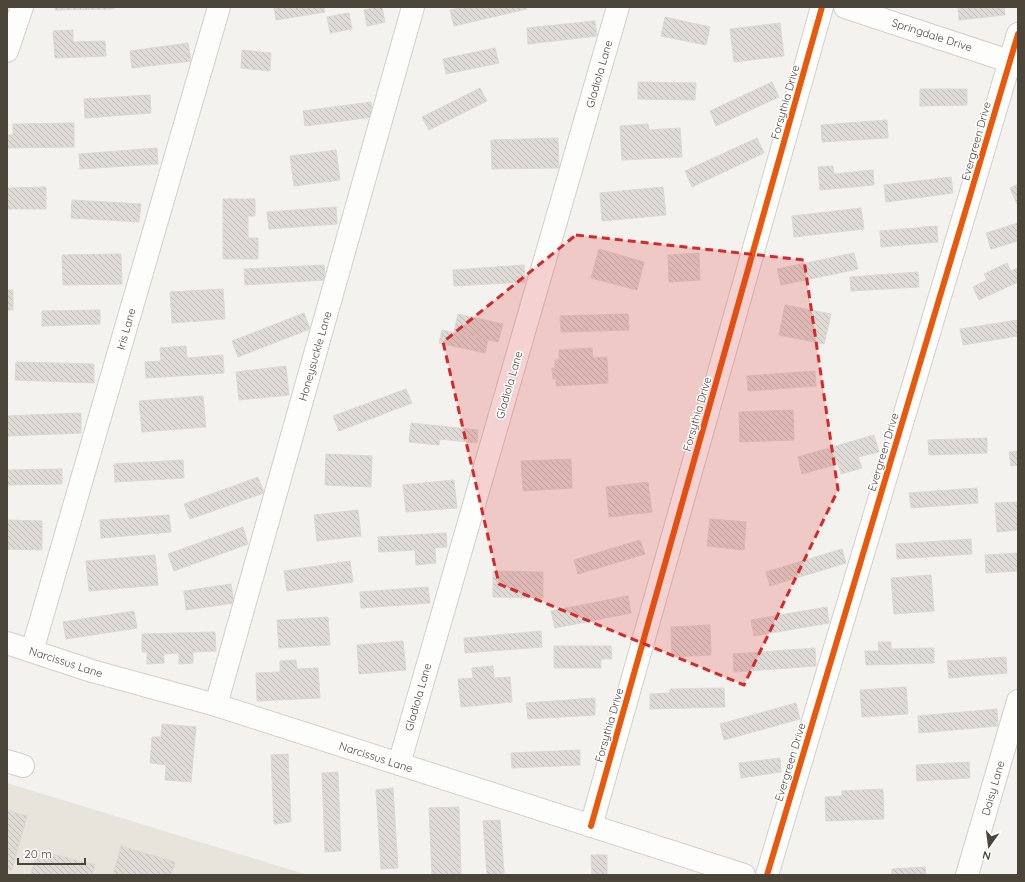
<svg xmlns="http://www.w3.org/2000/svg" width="1025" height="882" viewBox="0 0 1025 882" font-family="Quicksand,sans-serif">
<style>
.residential{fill:#e7e4dc}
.building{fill:url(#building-back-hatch);stroke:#dcd9d4}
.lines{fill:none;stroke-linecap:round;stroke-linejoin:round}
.minor-casing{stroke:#d2d0cb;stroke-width:24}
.minor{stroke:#fdfdfc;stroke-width:22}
.cycleway-casing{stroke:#fff;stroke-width:8}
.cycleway{stroke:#e8590c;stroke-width:6}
.marked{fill:#d62828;fill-opacity:0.2;stroke:#d62828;stroke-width:3;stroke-dasharray:8 5;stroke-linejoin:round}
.labels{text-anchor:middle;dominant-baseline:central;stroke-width:3;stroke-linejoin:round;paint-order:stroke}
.street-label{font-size:11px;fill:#4b4439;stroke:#fff}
</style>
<defs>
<pattern id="building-back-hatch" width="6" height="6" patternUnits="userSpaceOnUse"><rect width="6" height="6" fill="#dedbd6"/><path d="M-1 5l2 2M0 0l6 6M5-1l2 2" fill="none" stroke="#c0bdb8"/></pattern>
</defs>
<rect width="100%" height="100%" fill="#f4f2ee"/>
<path class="residential" d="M 7,783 L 308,875 L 7,875 Z"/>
<g class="building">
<path d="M 55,7 L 114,7 L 114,9 L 55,10 Z"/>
<path d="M 274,7 L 324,7 L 325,12 L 276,20 Z"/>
<path d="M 376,7 L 382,7 L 385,22 L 367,26 L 364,10 Z"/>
<path d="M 464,7 L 526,7 L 527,9 L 454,26 L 450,10 Z"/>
<path d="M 958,7 L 1004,7 L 1005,15 L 959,20 Z"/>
<path d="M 349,13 L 352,29 L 330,33 L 327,17 Z"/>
<path d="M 665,17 L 710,27 L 706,45 L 661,36 Z"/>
<path d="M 595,21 L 597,36 L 528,44 L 527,28 Z"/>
<path d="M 780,23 L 784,56 L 734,62 L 730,29 Z"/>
<path d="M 73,30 L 73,42 L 105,41 L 106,56 L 55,58 L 53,31 Z"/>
<path d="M 188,43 L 191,61 L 132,68 L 130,51 Z"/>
<path d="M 495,48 L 499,63 L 446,74 L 443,59 Z"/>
<path d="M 242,50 L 271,53 L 270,71 L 241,68 Z"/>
<path d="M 638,82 L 696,83 L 695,100 L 638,99 Z"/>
<path d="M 772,82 L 779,97 L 716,126 L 710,111 Z"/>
<path d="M 480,88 L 487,101 L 429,130 L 422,117 Z"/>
<path d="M 920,89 L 967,89 L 967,105 L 920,106 Z"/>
<path d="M 150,95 L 151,113 L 85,118 L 84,99 Z"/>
<path d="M 371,102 L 373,117 L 305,126 L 303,111 Z"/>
<path d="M 887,120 L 888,138 L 822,142 L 821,125 Z"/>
<path d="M 74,123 L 74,147 L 7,148 L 7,135 L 13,135 L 13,124 Z"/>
<path d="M 648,124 L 649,130 L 680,128 L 682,157 L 622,160 L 620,126 Z"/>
<path d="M 558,138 L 559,168 L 492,169 L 491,140 Z"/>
<path d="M 757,138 L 764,153 L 692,187 L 685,171 Z"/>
<path d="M 157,148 L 158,164 L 80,169 L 79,154 Z"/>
<path d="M 336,150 L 340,180 L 294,186 L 290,156 Z"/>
<path d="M 833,166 L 834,174 L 873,170 L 874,185 L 820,190 L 818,167 Z"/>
<path d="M 951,177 L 953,193 L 886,202 L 884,185 Z"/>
<path d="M 1018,184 L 1018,203 L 1017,204 L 1010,188 Z"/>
<path d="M 46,187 L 46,209 L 7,209 L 7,188 Z"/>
<path d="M 663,187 L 666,215 L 602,221 L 600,193 Z"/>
<path d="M 223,199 L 255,199 L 255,216 L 248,216 L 248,238 L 258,238 L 258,259 L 223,259 Z"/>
<path d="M 72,200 L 141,204 L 139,222 L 71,218 Z"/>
<path d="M 336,207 L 337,224 L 269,229 L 267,212 Z"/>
<path d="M 861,208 L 864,229 L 794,237 L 792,216 Z"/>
<path d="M 1018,223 L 1018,241 L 991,249 L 986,233 Z"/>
<path d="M 937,226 L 938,242 L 881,247 L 880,231 Z"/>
<path d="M 599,249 L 644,262 L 637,290 L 591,278 Z"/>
<path d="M 699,253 L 700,280 L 669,282 L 668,255 Z"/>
<path d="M 854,253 L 858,269 L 781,285 L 777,269 Z"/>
<path d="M 121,254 L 122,284 L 63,285 L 62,255 Z"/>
<path d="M 1007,263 L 1011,271 L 1018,268 L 1018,282 L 979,300 L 973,287 L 987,280 L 984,274 Z"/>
<path d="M 324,265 L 325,280 L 245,285 L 244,269 Z"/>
<path d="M 524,265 L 525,282 L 454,286 L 453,270 Z"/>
<path d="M 918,272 L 919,287 L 851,291 L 850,277 Z"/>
<path d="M 223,289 L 225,319 L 172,323 L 170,292 Z"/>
<rect x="7" y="290" width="6" height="20"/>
<path d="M 785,305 L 831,314 L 824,344 L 779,335 Z"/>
<path d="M 100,310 L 100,324 L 42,326 L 42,311 Z"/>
<path d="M 304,313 L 310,329 L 238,357 L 232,341 Z"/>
<path d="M 458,314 L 503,324 L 498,342 L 454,332 Z"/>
<path d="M 628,314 L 629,330 L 561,332 L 560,316 Z"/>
<path d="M 1018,320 L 1018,336 L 963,345 L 960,329 Z"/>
<path d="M 442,330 L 488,340 L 485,353 L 439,343 Z"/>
<path d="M 186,346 L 187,358 L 223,355 L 224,373 L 146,378 L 145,362 L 161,361 L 160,348 Z"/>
<path d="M 592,348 L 593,358 L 607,357 L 608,383 L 556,386 L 556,379 L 553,379 L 552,368 L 555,368 L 555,360 L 559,360 L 559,350 Z"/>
<path d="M 16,362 L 94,364 L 94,383 L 15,380 Z"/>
<path d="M 286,366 L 289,395 L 239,400 L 236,372 Z"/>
<path d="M 815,371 L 816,386 L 748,391 L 747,376 Z"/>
<path d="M 406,389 L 412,403 L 339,431 L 333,416 Z"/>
<path d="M 203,396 L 206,427 L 142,432 L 139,401 Z"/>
<path d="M 793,410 L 794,440 L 740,442 L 739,412 Z"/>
<path d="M 81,413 L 81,433 L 7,436 L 7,416 Z"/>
<path d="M 411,423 L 478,430 L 477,443 L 440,439 L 439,445 L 409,442 Z"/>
<path d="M 874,435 L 879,452 L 858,457 L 862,468 L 841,474 L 838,464 L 802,474 L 798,457 Z"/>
<path d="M 987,438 L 987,453 L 929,455 L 928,440 Z"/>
<path d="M 1018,451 L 1018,465 L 1011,466 L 1009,452 Z"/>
<path d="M 326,454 L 372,456 L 371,487 L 325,485 Z"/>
<path d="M 571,459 L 572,488 L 523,491 L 521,461 Z"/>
<path d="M 183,460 L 184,478 L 115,482 L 114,464 Z"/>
<path d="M 62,469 L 62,484 L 7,485 L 7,470 Z"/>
<path d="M 258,477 L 264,493 L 190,519 L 184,504 Z"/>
<path d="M 454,480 L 457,508 L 406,512 L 403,485 Z"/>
<path d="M 648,482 L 652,512 L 609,517 L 606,487 Z"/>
<path d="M 977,488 L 978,503 L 911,508 L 909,493 Z"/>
<path d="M 1018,502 L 1018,530 L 997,532 L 995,503 Z"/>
<path d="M 358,510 L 361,536 L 317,541 L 314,515 Z"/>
<path d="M 169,515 L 171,532 L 101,538 L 100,520 Z"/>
<path d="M 710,519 L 746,522 L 744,550 L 707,546 Z"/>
<path d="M 7,520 L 42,521 L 42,550 L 7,549 Z"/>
<path d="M 243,527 L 248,544 L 174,571 L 168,554 Z"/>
<path d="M 446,533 L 447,547 L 435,548 L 436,563 L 416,565 L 415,550 L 379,552 L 378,537 Z"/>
<path d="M 971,539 L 972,554 L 897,559 L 896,544 Z"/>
<path d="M 640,540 L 645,554 L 578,574 L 574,560 Z"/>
<path d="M 842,549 L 846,563 L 770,586 L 766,572 Z"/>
<path d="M 1018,553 L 1018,578 L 1017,571 L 986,573 L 985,555 Z"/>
<path d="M 155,555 L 158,585 L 89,591 L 86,561 Z"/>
<path d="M 350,561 L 353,582 L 287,591 L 284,571 Z"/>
<path d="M 493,571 L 543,572 L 543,598 L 493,597 Z"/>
<path d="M 931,575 L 934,611 L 894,614 L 891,578 Z"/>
<path d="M 231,584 L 234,603 L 186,610 L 184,591 Z"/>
<path d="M 428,587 L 430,603 L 361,608 L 360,592 Z"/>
<path d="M 628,596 L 631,613 L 555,628 L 551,611 Z"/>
<path d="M 827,607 L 829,623 L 754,636 L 751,620 Z"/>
<path d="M 134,611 L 137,628 L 66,639 L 63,622 Z"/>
<path d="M 328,617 L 330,645 L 279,648 L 277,620 Z"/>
<path d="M 710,625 L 711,655 L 672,657 L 671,627 Z"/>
<path d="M 541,631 L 542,647 L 465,653 L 464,638 Z"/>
<path d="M 215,632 L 216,651 L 193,652 L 193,663 L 179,664 L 179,653 L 164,654 L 164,663 L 147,664 L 147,652 L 142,652 L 142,634 Z"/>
<path d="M 403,641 L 406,670 L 359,674 L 357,645 Z"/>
<path d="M 878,642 L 891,642 L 891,649 L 934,648 L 934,663 L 866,665 L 865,651 L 879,651 Z"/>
<path d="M 554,646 L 611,646 L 612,659 L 601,659 L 601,668 L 554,668 Z"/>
<path d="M 815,648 L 816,666 L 734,672 L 733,654 Z"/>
<path d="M 1006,657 L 1007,673 L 949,678 L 947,661 Z"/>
<path d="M 296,660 L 297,669 L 318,668 L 320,698 L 257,701 L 256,673 L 280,672 L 280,661 Z"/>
<path d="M 493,666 L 494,678 L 510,677 L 512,702 L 461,707 L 458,679 L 473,678 L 472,668 Z"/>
<path d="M 906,687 L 908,714 L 862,717 L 860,690 Z"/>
<path d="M 724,688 L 725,707 L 650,709 L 650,694 L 670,693 L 670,689 Z"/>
<path d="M 595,698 L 595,715 L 528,719 L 526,703 Z"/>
<path d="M 796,703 L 800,719 L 724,740 L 720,724 Z"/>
<path d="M 997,709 L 998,726 L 919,733 L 918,716 Z"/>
<path d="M 162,724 L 196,727 L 191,782 L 165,780 L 166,765 L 150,763 L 152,737 L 161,737 Z"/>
<path d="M 580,750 L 580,765 L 512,768 L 511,753 Z"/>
<path d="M 288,754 L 291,822 L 274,824 L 271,755 Z"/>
<path d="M 780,758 L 781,772 L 741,778 L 739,763 Z"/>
<path d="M 969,762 L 970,778 L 917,781 L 916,765 Z"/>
<path d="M 338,772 L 341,851 L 325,852 L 322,773 Z"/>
<path d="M 393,788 L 398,868 L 381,869 L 376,790 Z"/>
<path d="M 883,789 L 884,819 L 826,821 L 825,797 L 842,796 L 842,791 Z"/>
<path d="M 459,807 L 461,875 L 432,875 L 429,808 Z"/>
<path d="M 7,810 L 27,816 L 12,870 L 7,869 Z"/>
<path d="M 500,820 L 504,873 L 487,875 L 483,821 Z"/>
<path d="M 121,846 L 175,862 L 171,875 L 113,875 Z"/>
<path d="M 37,850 L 95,865 L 92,875 L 31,875 Z"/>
<path d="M 591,855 L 607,855 L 607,875 L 592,875 Z"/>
<path d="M 925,867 L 926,875 L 892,875 L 892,869 Z"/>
</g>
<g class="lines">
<g class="minor-casing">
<g id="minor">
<path d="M 845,7 L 1018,64"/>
<path d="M 7,51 L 22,7"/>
<path d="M 7,643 L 92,671 L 216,705 L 744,875"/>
<path d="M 32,651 L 219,7"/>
<path d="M 216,705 L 413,7"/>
<path d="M 7,761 L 23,766"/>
<path d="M 399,764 L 618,7"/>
<path d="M 591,826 L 822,7"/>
<path d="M 767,875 L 972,189 L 1018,34"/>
<path d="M 967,875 L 1018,701"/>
</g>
</g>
<use href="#minor" class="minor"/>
<g class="cycleway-casing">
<g id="cycleway">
<path d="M 591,826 L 822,7"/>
<path d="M 767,875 L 972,189 L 1018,34"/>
</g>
</g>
<use href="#cycleway" class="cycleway"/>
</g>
<path class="marked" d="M 576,235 L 804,260 L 838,490 L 744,685 L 499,584 L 443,342 Z"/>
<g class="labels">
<g class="street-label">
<text transform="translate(932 35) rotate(18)">Springdale Drive</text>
<text transform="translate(599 74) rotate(-74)">Gladiola Lane</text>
<text transform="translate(785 102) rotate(-74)">Forsythia Drive</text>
<text transform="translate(976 141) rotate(-74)">Evergreen Drive</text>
<text transform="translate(126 329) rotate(-74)">Iris Lane</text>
<text transform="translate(315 356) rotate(-74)">Honeysuckle Lane</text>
<text transform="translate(509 385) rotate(-74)">Gladiola Lane</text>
<text transform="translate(697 414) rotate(-74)">Forsythia Drive</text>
<text transform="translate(883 452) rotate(-73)">Evergreen Drive</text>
<text transform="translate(66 662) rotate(18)">Narcissus Lane</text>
<text transform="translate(418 697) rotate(-74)">Gladiola Lane</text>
<text transform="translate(609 725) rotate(-74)">Forsythia Drive</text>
<text transform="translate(376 757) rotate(18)">Narcissus Lane</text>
<text transform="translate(790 762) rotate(-73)">Evergreen Drive</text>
<text transform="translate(993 788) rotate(-74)">Daisy Lane</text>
</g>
</g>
<rect width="1025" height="882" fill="none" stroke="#4b4439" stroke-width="16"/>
<g transform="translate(989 846) rotate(194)" stroke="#ffffff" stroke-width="3" paint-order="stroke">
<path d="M0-3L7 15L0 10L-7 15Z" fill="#4b4439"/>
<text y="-6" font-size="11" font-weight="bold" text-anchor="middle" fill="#4b4439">N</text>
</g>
<path d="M18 858v6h67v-6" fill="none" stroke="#4b4439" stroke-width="2"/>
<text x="24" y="858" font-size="12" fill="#4b4439" stroke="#ffffff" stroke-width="3" paint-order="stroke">20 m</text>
</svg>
